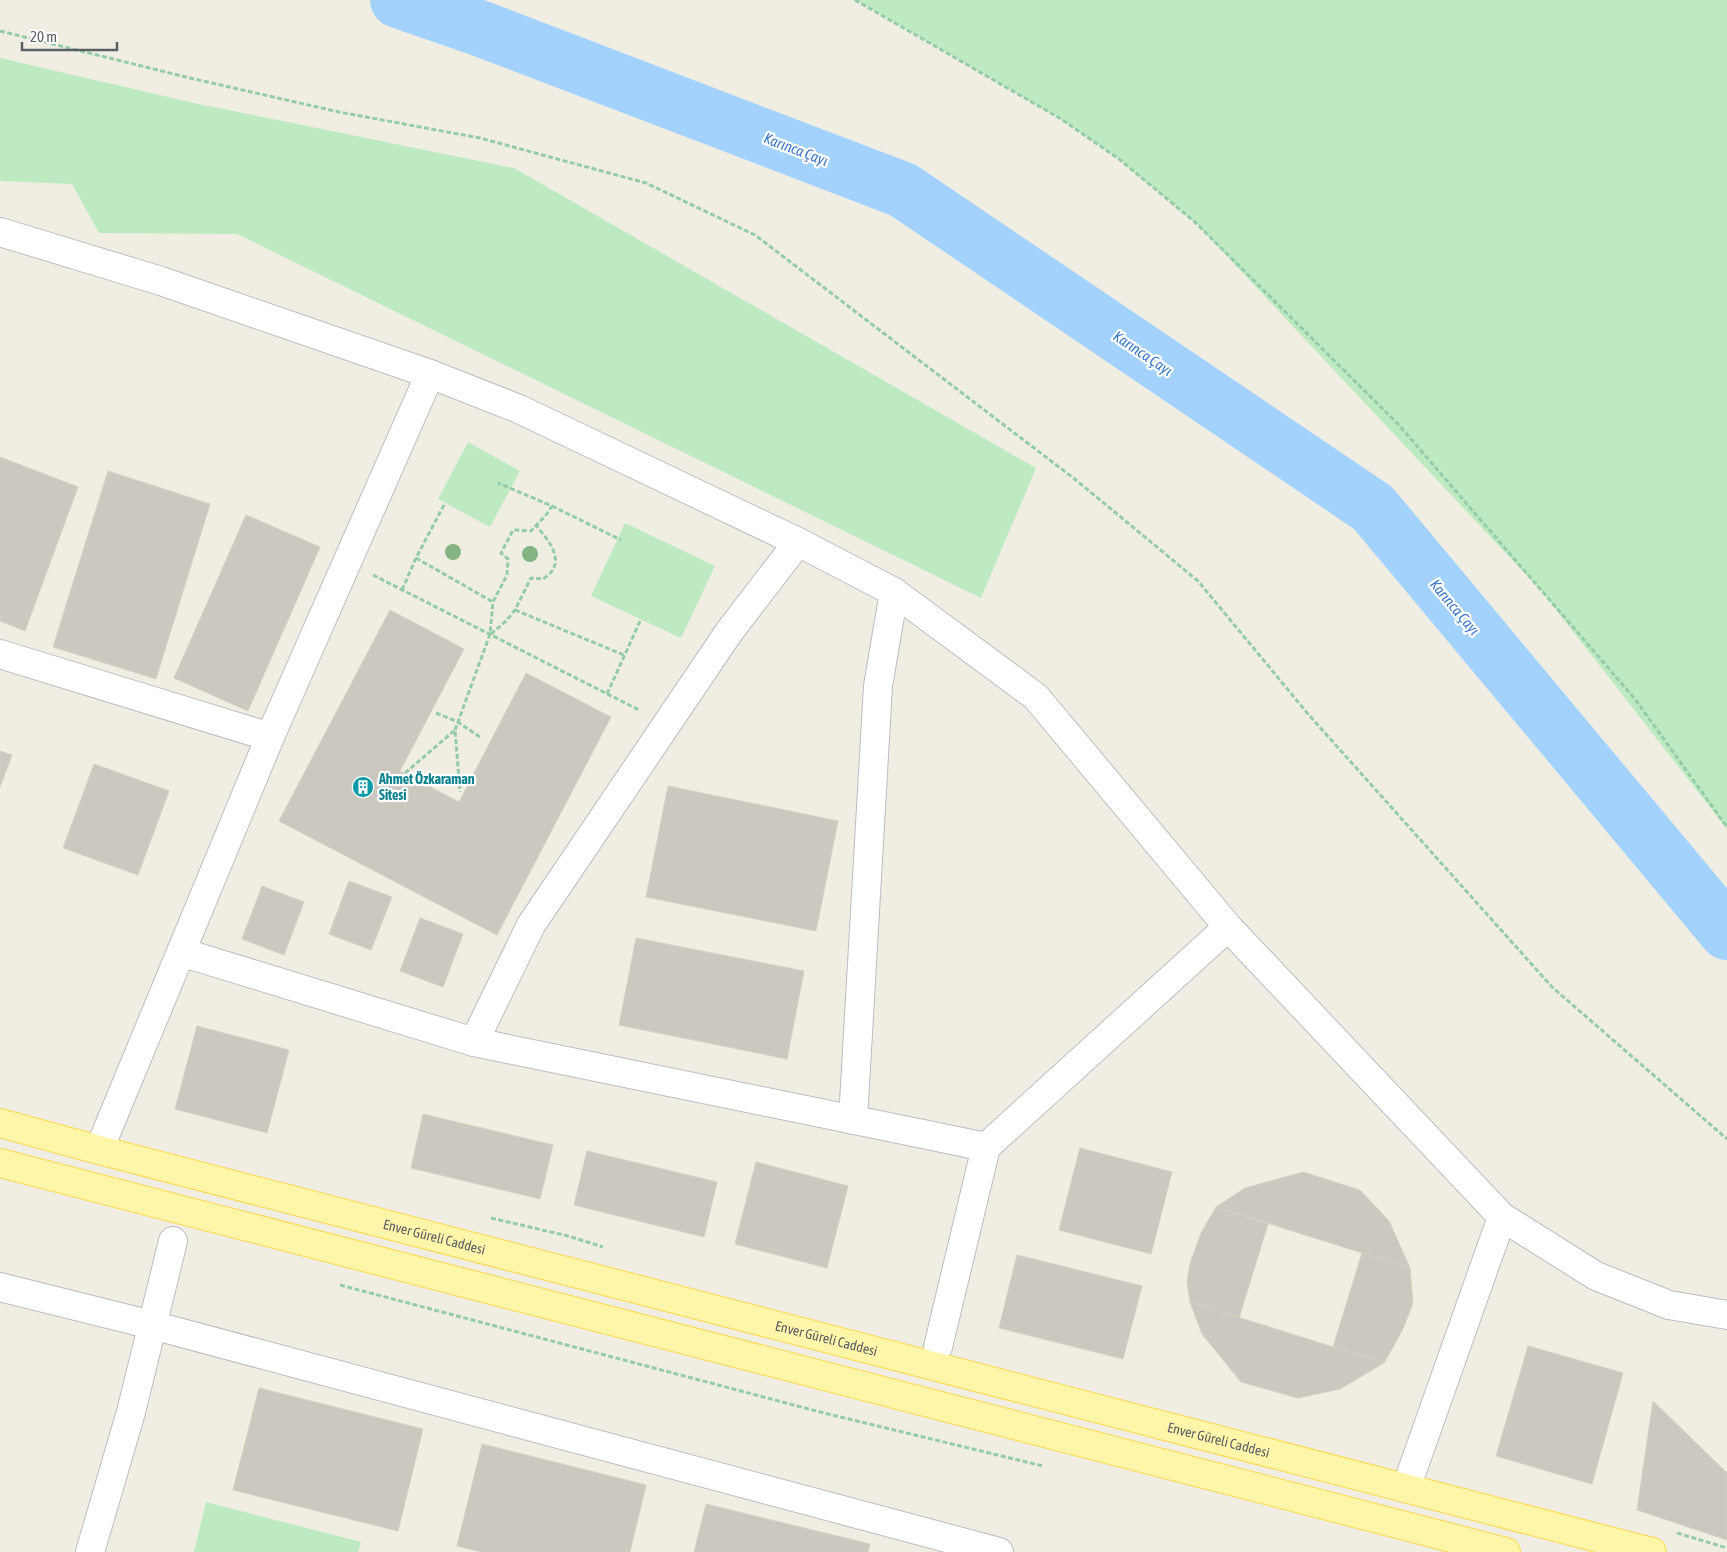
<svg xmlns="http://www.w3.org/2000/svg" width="1727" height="1552" viewBox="0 0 1727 1552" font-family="'Asap Condensed',sans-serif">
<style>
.green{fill:#bdeac0}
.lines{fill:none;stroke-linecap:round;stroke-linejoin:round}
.river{stroke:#a4d2ff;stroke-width:56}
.building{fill:#cbc8c0;stroke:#d5d0c1}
.street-casing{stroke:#bbbdc4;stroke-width:30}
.primary-casing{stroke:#ffd84d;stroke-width:30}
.path{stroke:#95cba8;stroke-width:3;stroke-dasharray:5 2.5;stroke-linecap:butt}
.street{stroke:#fff;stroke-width:28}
.primary{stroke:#fff6a9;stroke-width:28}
.tree{fill:#84b483}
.labels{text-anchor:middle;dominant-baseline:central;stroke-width:4.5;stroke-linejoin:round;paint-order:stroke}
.culture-label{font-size:14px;font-weight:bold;fill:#0d838f;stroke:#fff;text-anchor:start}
.street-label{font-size:14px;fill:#5b5f66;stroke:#fff}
.water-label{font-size:15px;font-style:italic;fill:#3875c6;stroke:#fff}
</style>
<rect width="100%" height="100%" fill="#f0eee3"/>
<g class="green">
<path d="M 856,0 L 1727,0 L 1727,829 L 1543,593 L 1196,223 L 1119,159 L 1061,119 Z"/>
<path d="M 0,58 L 194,103 L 514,168 L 1036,468 L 981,598 L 237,234 L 99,233 L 72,184 L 0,181 Z"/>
<path d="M 468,442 L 520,471 L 490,527 L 438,499 Z"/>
<path d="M 625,523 L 715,566 L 681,638 L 591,596 Z"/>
<path d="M 206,1502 L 361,1542 L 358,1552 L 194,1552 Z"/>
</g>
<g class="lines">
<path class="river" d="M 398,0 L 479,28 L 903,190 L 1373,508 L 1727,932"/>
</g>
<g class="building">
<path d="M 0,457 L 78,487 L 25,631 L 0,621 Z"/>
<path d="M 108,471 L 210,504 L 156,679 L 53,647 Z"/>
<path d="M 246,515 L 320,547 L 248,711 L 174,678 Z"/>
<path d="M 390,610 L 464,649 L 400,771 L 459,802 L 526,673 L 611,717 L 497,935 L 279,821 Z"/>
<path d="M 0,751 L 12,755 L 0,787 Z"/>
<path d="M 94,764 L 169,791 L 138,875 L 63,848 Z"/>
<path d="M 668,786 L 838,821 L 816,931 L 646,897 Z"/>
<path d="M 349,881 L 392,897 L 371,950 L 329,934 Z"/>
<path d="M 262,886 L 304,902 L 284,955 L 242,939 Z"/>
<path d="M 420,918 L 463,934 L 443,987 L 400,971 Z"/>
<path d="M 636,938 L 804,971 L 787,1059 L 619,1025 Z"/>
<path d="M 197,1026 L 289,1050 L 267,1133 L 175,1109 Z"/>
<path d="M 423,1114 L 553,1145 L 540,1199 L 411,1168 Z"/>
<path d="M 1080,1148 L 1172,1172 L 1151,1254 L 1059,1230 Z"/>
<path d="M 587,1151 L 717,1182 L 704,1237 L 574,1205 Z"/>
<path d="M 756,1162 L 848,1186 L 827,1268 L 735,1244 Z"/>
<path d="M 1303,1172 L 1360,1190 L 1389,1221 L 1410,1268 L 1216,1207 L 1245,1188 Z"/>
<path d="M 1216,1207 L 1268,1224 L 1239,1318 L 1190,1302 L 1187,1282 L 1190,1264 L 1201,1233 Z"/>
<path d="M 1362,1253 L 1410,1268 L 1413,1303 L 1402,1331 L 1384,1363 L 1333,1347 Z"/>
<path d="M 1017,1255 L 1142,1286 L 1123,1359 L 999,1328 Z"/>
<path d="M 1190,1302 L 1333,1347 L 1384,1363 L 1340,1389 L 1298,1398 L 1241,1382 L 1202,1334 Z"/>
<path d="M 1528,1346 L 1623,1373 L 1592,1484 L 1496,1456 Z"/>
<path d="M 259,1388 L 423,1429 L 398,1531 L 233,1490 Z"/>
<path d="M 1653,1401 L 1727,1473 L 1727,1540 L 1637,1510 Z"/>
<path d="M 482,1444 L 646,1485 L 630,1552 L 481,1552 L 457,1546 Z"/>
<path d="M 706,1504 L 870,1544 L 868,1552 L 694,1552 Z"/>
</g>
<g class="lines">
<g class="street-casing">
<g id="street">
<path d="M 0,232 L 161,281 L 430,374"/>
<path d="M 0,654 L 270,737"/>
<path d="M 1228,927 L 1502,1217 L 1596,1276 L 1669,1305 L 1727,1315"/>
<path d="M 181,952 L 474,1042"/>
<path d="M 853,1120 L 878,686 L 894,592"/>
<path d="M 99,1150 L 270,737 L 430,374 L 519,409 L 798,542"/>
<path d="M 0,1287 L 152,1325 L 999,1552"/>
<path d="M 938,1347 L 986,1147 L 1228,927 L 1036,697 L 894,592 L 798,542 L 729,632 L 531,925 L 474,1042 L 986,1147"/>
<path d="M 1406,1488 L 1502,1217"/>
<path d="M 90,1552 L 131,1412 L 173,1241"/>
</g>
</g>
<g class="primary-casing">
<g id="primary">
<path id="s1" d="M 0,1123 L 99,1150 L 1652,1552"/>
<path d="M 0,1163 L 1506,1552"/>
</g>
</g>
<g class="path">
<path d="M 855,0 L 1061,119 L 1119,159 L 1196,223 L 1398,424 L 1635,699 L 1727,827"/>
<path d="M 0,31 L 190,78 L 339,112 L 480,138 L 646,183 L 755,235 L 1076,480 L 1198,581 L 1308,714 L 1552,987 L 1727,1139"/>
<path d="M 552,506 L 621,540"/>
<path d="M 416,558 L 493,602"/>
<path d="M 373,575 L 639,710"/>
<path d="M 402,590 L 416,558 L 445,503"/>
<path d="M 515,610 L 624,655"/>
<path d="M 491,634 L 506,621 L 515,610 L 531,578 L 543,579 C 546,577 550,574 552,571 C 563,555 545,537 536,525"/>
<path d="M 607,694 L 641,619"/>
<path d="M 436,713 L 458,722 L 490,634 L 493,602 L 507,575 L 508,559 L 501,553 L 513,530 L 531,531 L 546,515 L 552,506 L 498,483"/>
<path d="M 455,730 L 458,722 L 480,737"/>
<path d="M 405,773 L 455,730 L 460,792"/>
<path d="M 491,1218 L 568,1236 L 603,1247"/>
<path d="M 340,1285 L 824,1413 L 1043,1466"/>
<path d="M 1677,1533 L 1727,1548"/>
</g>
<use href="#street" class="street"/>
<use href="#primary" class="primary"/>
</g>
<g class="tree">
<circle cx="453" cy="552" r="8"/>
<circle cx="530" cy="554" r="8"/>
</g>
<defs>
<g id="building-disc" transform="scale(1.125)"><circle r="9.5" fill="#0f9aa8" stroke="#fff"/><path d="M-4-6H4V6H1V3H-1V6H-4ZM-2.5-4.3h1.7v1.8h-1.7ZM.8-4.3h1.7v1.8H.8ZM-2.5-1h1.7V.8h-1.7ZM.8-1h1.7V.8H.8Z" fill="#fff"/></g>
</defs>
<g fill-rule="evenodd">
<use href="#building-disc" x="363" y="787"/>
</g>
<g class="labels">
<g class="culture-label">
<text x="379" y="779">Ahmet Özkaraman<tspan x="379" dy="16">Sitesi</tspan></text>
</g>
<g class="street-label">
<text stroke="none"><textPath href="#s1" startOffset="449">Enver Güreli Caddesi</textPath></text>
<text stroke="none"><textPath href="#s1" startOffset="854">Enver Güreli Caddesi</textPath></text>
<text stroke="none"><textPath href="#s1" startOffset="1259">Enver Güreli Caddesi</textPath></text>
</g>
<g class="water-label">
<text transform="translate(796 149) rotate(21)">Karınca Çayı</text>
<text transform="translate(1143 353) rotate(34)">Karınca Çayı</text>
<text transform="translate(1455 607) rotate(50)">Karınca Çayı</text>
</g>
</g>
<path d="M22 42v8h95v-8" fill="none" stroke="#5b5f66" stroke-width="2.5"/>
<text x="30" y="42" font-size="15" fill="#5b5f66" stroke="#ffffff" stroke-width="4" paint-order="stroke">20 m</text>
</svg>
